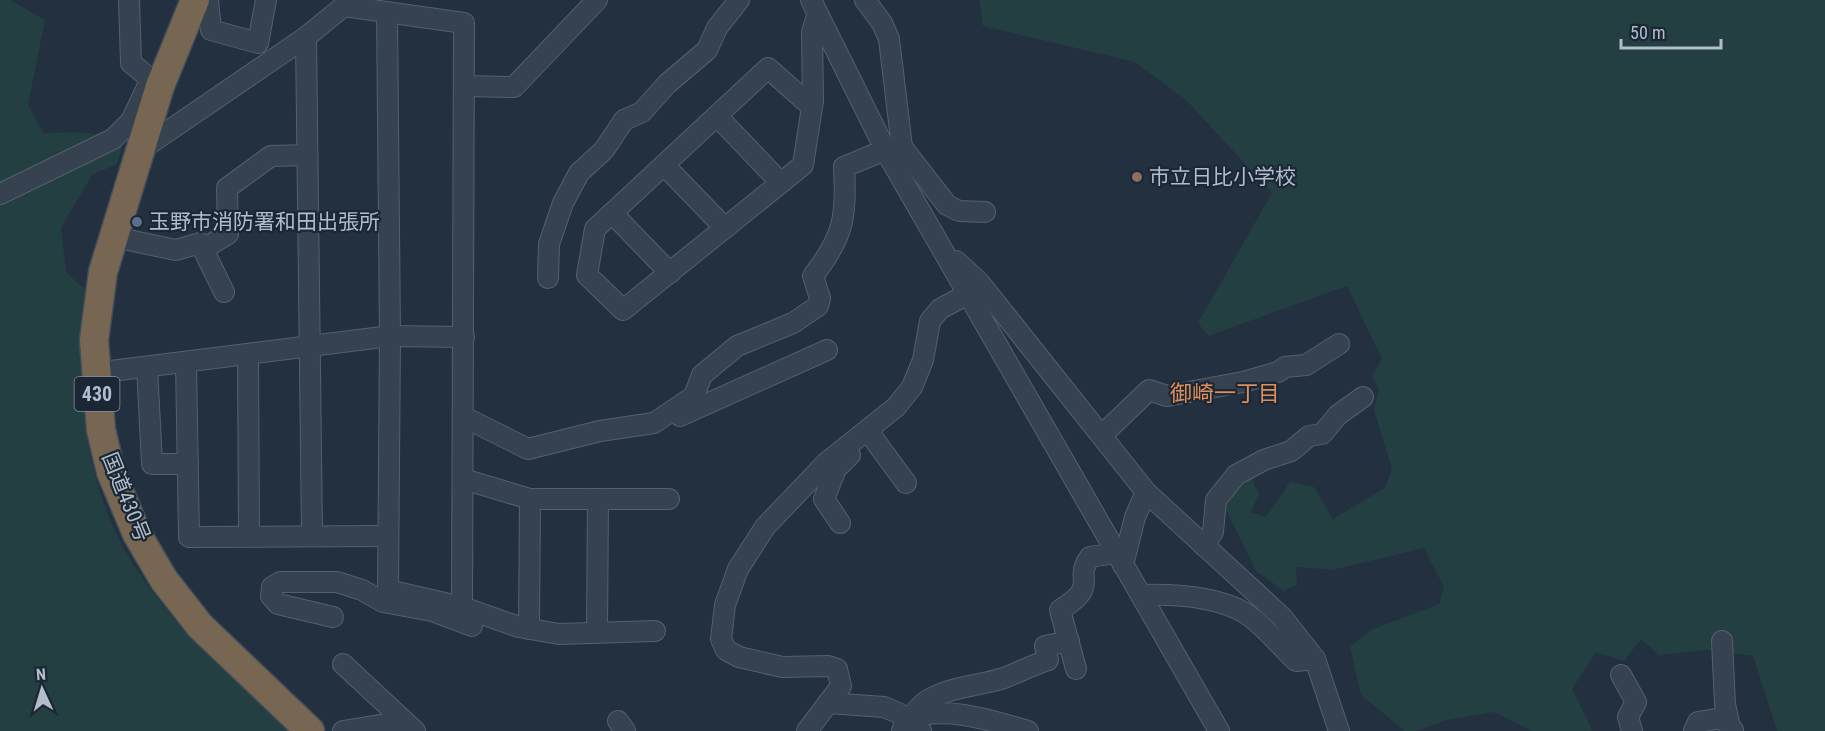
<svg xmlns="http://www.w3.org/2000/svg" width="1825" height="731" viewBox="0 0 1825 731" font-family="'Roboto Condensed','Noto Sans JP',sans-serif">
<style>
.green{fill:#243f41}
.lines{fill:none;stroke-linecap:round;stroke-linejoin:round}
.minor-casing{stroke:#54606e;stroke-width:22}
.highway-casing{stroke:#414d5b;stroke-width:31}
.minor{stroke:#364250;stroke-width:20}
.highway{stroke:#776752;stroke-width:28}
.education-dot{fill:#8d6e63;stroke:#1b2735;stroke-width:2}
.service-dot{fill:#5c6f8a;stroke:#1b2735;stroke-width:2}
.labels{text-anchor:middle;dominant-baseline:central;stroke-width:4.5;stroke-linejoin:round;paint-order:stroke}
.shield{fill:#1b2735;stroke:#85909e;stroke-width:1.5}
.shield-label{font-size:20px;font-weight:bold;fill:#b2bdcb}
.poi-label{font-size:21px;fill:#b2bdcb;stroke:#1b2735;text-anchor:start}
.street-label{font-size:21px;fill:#b2bdcb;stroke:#1b2735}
.neighbourhood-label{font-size:22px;fill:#df8d59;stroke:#1b2735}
</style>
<rect width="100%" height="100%" fill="#223040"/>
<g class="green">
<path d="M 0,0 L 10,0 L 45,20 L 28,105 L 43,133 C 72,133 98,128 122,147 L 117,164 L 92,175 L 61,228 L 66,272 L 88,292 C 86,323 80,356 82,387 C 85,449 100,513 134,565 C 174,629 237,679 290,731 L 0,731 Z"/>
<path d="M 979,0 L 1825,0 L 1825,731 L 1777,731 L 1753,656 L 1707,650 L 1659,655 L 1641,639 L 1624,661 L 1596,652 L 1572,689 L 1592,729 L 1590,731 L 1532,731 L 1494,712 L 1447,720 L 1416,731 L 1405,731 L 1361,695 L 1350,647 L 1371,630 L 1439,604 L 1444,587 L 1424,548 L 1332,570 L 1296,567 L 1297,585 L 1284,591 L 1256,571 L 1224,506 L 1236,485 L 1251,477 L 1259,494 L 1251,512 L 1266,517 L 1290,482 L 1314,487 L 1333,519 L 1385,488 L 1392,469 L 1374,410 L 1379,389 L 1372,376 L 1382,359 L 1347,286 L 1208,336 L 1198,323 L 1272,193 L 1186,100 L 1135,62 L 983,26 Z"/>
</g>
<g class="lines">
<g class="minor-casing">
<g id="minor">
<path d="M 129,0 L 131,63 L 159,86"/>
<path d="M 208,0 L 211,30 L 258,43 L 266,0"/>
<path d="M 811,0 L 888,155 L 1219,731"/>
<path d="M 865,0 L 882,23 L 889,39 L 902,147 L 888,155"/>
<path d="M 387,12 L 390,336 L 388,590 L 462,607 L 519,627 L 559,634 L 655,631"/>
<path d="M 306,37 L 312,535"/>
<path d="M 465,86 L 514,87 L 597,0"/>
<path d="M 812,107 L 768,68 L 595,229 L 587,275 L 623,310 L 803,165 L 812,107 L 813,101 L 812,32 L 817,16"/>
<path d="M 717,116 L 781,183"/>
<path d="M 902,147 L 947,205 L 959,211 L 985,212"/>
<path d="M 142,149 L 306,37 L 344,6 L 464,23 L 462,607"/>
<path d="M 664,165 L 725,228"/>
<path d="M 0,194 L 113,139 L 131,121 L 151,79"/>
<path d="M 612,213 L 670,273"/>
<path d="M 114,237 L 176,250 L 200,243 L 224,292"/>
<path d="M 203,249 L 228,234 L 227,188 L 271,156 L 307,155"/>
<path d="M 956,261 L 979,282 L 1146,492 L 1282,617 L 1315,659"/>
<path d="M 548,278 L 549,244 L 563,203 L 579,173 L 604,150 L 624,120 L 642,112 L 667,84 L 707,50 L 717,28 L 739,0"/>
<path d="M 248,355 L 249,536"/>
<path d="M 186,363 L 189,537 L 388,536"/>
<path d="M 147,367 L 152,464 L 188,464"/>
<path d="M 95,373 L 390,336 L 464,337"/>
<path d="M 680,416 L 827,350"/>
<path d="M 464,417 L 528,449 L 600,431 L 654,423 L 694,396 L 702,375 L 737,346 L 793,323 L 818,306 L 820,298 L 813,276 C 844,236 847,216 844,167 L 885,150"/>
<path d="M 871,429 L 873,438 L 906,483"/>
<path d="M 1102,435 L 1149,390 L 1167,396 L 1243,382 L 1278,372 L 1285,367 L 1306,365 L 1339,344"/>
<path d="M 463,479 L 530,499 L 669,499"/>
<path d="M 840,523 L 824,499 L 836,469 L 850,455"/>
<path d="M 1204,546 L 1213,532 L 1216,500 L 1236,475 L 1264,460 L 1291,451 L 1309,436 L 1322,434 L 1338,415 L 1363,397"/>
<path d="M 1123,565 L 1135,517 L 1146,492"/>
<path d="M 1141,595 C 1174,594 1216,596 1245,613 C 1263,624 1280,646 1296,661 L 1315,659 L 1339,731"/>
<path d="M 333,617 L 278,604 L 271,596 L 272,587 L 280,582 L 337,582 L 362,590 L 383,602 L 432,611 L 472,626"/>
<path d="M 529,629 L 530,499"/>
<path d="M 597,633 L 598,499"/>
<path d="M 1722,641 L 1725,704 L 1729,723"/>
<path d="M 343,664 L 415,731"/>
<path d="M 1076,669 L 1060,610 C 1102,583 1072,582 1090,557 L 1116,553"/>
<path d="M 1621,675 L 1636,702 L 1628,717 L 1632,731"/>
<path d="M 828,703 L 884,707 L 898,713 L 921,731"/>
<path d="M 912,717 C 929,686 975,688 1004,678 C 1019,672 1033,665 1048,660 L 1045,646 L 1069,641"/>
<path d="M 618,721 L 625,731"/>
<path d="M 343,731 L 404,721"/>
<path d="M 807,731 L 841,686 L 837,669 L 828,666 L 782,667 L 739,657 L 726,650 L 721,639 L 725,605 L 738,569 L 765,527 L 827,462 L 896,407 L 912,387 L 923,360 L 930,321 L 940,309 L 968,294"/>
<path d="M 902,731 L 906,719 C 946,705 989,720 1028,731"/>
<path d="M 1694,731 L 1698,722 L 1722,718 L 1733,730"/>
</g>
</g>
<g class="highway-casing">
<path id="highway" d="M 195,0 L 160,86 L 103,272 L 94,340 L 101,430 L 111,472 L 137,534 L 164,580 L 200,626 L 310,731"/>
</g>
<use href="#minor" class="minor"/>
<use href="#highway" class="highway"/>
</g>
<circle class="education-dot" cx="1137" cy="177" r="6"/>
<circle class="service-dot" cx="137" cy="222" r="6"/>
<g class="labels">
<rect class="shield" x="74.5" y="377" width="45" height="34" rx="4.5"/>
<g class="shield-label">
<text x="97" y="394">430</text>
</g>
<g class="poi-label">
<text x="1149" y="177">市立日比小学校</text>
<text x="149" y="222">玉野市消防署和田出張所</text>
</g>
<g class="street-label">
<text transform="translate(126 497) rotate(68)">国道430号</text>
</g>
<g class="neighbourhood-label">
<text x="1225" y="393">御崎一丁目</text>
</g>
</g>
<g transform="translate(42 689) rotate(356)" stroke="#1b2735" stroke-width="4.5" paint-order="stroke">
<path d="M0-4.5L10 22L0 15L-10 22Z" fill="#b2bdcb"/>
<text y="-9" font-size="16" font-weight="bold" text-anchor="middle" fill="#b2bdcb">N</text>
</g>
<path d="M1621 39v9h100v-9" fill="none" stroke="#b2bdcb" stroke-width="3"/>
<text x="1630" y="39" font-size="18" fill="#b2bdcb" stroke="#1b2735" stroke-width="4.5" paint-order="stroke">50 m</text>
</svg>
